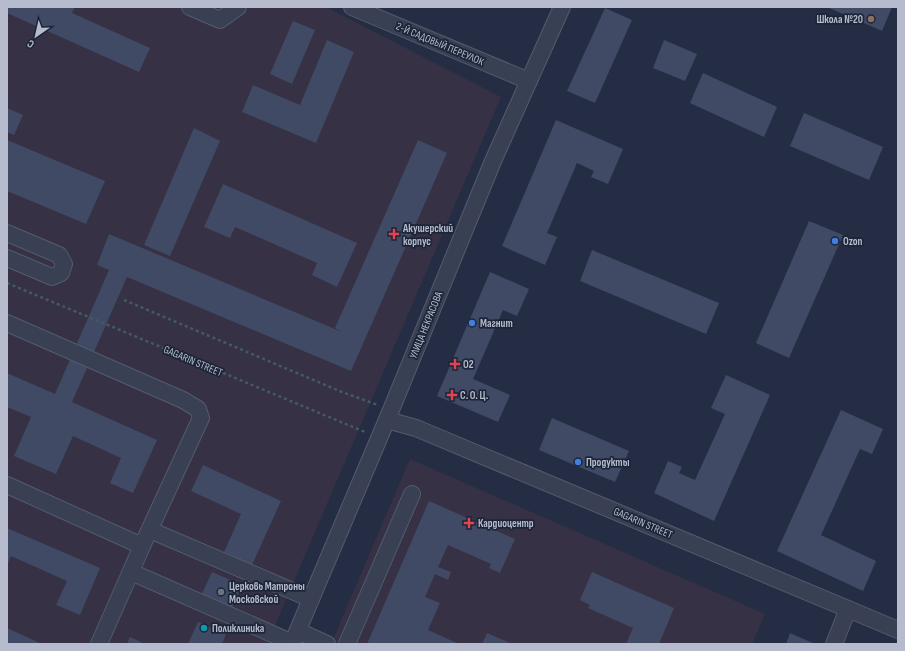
<svg xmlns="http://www.w3.org/2000/svg" width="905" height="651" viewBox="0 0 905 651" font-family="'Sofia Sans Condensed',sans-serif">
<style>
.medical{fill:#363144}
.building{fill:#404a65}
.lines{fill:none;stroke-linecap:round;stroke-linejoin:round}
.minor-casing{stroke:#545b6e;stroke-width:18}
.path{stroke:#445a61;stroke-width:2.5;stroke-dasharray:3 3;stroke-linecap:butt}
.minor{stroke:#394054;stroke-width:16}
.education-dot{fill:#8d6e63;stroke:#1d2539;stroke-width:1.5}
.health-dot{fill:#e0444e;stroke:#1d2539;stroke-width:1.5}
.shop-dot{fill:#3f7fe0;stroke:#1d2539;stroke-width:1.5}
.worship-dot{fill:#6b7280;stroke:#1d2539;stroke-width:1.5}
.culture-dot{fill:#0f9aa8;stroke:#1d2539;stroke-width:1.5}
.labels{text-anchor:middle;dominant-baseline:central;stroke-width:3.5;stroke-linejoin:round;paint-order:stroke}
.poi-label{font-size:11px;font-weight:bold;fill:#b6bccd;stroke:#1d2539;text-anchor:start}
.street-label{font-size:11px;fill:#b6bccd;stroke:#1d2539}
</style>
<rect width="100%" height="100%" fill="#242d44"/>
<g class="medical">
<path d="M 7,7 L 326,7 L 501,97 L 267,644 L 7,644 Z"/>
<path d="M 410,459 L 765,614 L 752,644 L 331,644 Z"/>
</g>
<g class="building">
<path d="M 7,7 L 75,7 L 72,13 L 150,48 L 139,72 L 7,13 Z"/>
<path d="M 827,7 L 892,7 L 882,31 Z"/>
<path d="M 605,8 L 632,20 L 595,103 L 567,91 Z"/>
<path d="M 293,21 L 315,30 L 292,84 L 270,74 Z"/>
<path d="M 327,40 L 354,52 L 316,143 L 242,112 L 253,85 L 300,105 Z"/>
<path d="M 664,40 L 697,54 L 685,81 L 653,68 Z"/>
<path d="M 703,73 L 777,107 L 764,137 L 690,103 Z"/>
<path d="M 7,108 L 23,115 L 14,135 L 7,132 Z"/>
<path d="M 804,113 L 883,147 L 869,180 L 790,146 Z"/>
<path d="M 556,120 L 623,149 L 608,184 L 591,177 L 594,171 L 577,163 L 547,233 L 557,237 L 545,265 L 502,246 Z"/>
<path d="M 194,128 L 220,141 L 170,256 L 144,245 Z"/>
<path d="M 7,140 L 105,181 L 86,224 L 7,191 Z"/>
<path d="M 418,140 L 447,153 L 351,371 L 127,277 L 72,402 L 157,440 L 133,493 L 110,483 L 121,458 L 73,436 L 56,474 L 14,456 L 31,417 L 7,407 L 7,373 L 55,394 L 109,270 L 97,265 L 109,234 L 342,332 L 335,328 Z"/>
<path d="M 223,184 L 357,243 L 337,287 L 312,275 L 317,263 L 235,227 L 230,238 L 204,227 Z"/>
<path d="M 809,221 L 843,235 L 789,358 L 756,343 Z"/>
<path d="M 592,250 L 719,303 L 706,334 L 580,281 Z"/>
<path d="M 490,272 L 529,289 L 517,316 L 503,310 L 473,379 L 510,395 L 498,422 L 437,396 Z"/>
<path d="M 726,375 L 770,395 L 714,521 L 654,493 L 668,461 L 682,467 L 679,473 L 695,480 L 725,414 L 711,408 Z"/>
<path d="M 841,410 L 883,429 L 872,454 L 860,449 L 821,535 L 876,561 L 863,591 L 777,551 Z"/>
<path d="M 552,418 L 629,451 L 615,482 L 539,450 Z"/>
<path d="M 203,465 L 281,501 L 252,565 L 224,552 L 241,514 L 191,491 Z"/>
<path d="M 429,501 L 515,539 L 500,573 L 489,568 L 491,564 L 448,545 L 438,567 L 451,572 L 448,580 L 435,574 L 425,597 L 440,603 L 428,630 L 459,644 L 367,644 Z"/>
<path d="M 7,528 L 100,568 L 80,615 L 56,605 L 67,581 L 11,556 L 7,566 Z"/>
<path d="M 212,572 L 242,585 L 230,612 L 200,598 Z"/>
<path d="M 592,572 L 674,608 L 659,644 L 626,644 L 633,628 L 588,608 L 590,605 L 580,600 Z"/>
<path d="M 198,622 L 226,634 L 222,644 L 188,644 Z"/>
<path d="M 7,628 L 42,644 L 7,644 Z"/>
<path d="M 487,633 L 512,644 L 482,644 Z"/>
<path d="M 790,633 L 815,644 L 786,644 Z"/>
<path d="M 130,637 L 145,644 L 127,644 Z"/>
</g>
<g class="lines">
<g class="minor-casing">
<g id="minor">
<path d="M 190,7 L 220,20 L 238,7"/>
<path d="M 352,7 L 529,81"/>
<path d="M 7,233 L 59,255 L 64,264 L 61,273 L 52,277 L 7,258"/>
<path d="M 7,323 L 183,400 L 198,409 L 201,418 L 142,546"/>
<path d="M 387,420 L 416,428 L 898,630"/>
<path d="M 7,485 L 142,546 L 99,644"/>
<path d="M 150,530 L 311,599"/>
<path d="M 131,572 L 293,643"/>
<path d="M 298,631 L 327,644"/>
<path d="M 292,644 L 391,410 L 493,161 L 562,7"/>
<path d="M 347,644 L 412,494"/>
<path d="M 834,644 L 848,609"/>
</g>
</g>
<g class="path">
<path d="M 7,283 L 365,432"/>
<path d="M 124,300 L 342,392 L 378,405"/>
</g>
<use href="#minor" class="minor"/>
</g>
<circle class="education-dot" cx="871" cy="19" r="4"/>
<g class="health-dot">
<path d="M392 228h4v4h4v4h-4v4h-4v-4h-4v-4h4z"/>
<path d="M453 358h4v4h4v4h-4v4h-4v-4h-4v-4h4z"/>
<path d="M450 389h4v4h4v4h-4v4h-4v-4h-4v-4h4z"/>
<path d="M467 517h4v4h4v4h-4v4h-4v-4h-4v-4h4z"/>
</g>
<g class="shop-dot">
<circle cx="835" cy="241" r="4"/>
<circle cx="472" cy="323" r="4"/>
<circle cx="578" cy="462" r="4"/>
</g>
<circle class="worship-dot" cx="221" cy="592" r="4"/>
<circle class="culture-dot" cx="204" cy="628" r="4"/>
<g class="labels">
<g class="poi-label">
<text x="863" y="19" text-anchor="end">Школа №20</text>
<text x="403" y="228">Акушерский<tspan x="403" dy="13">корпус</tspan></text>
<text x="843" y="241">Ozon</text>
<text x="480" y="323">Магнит</text>
<text x="463" y="364">O2</text>
<text x="460" y="395">С. О. Ц.</text>
<text x="586" y="462">Продукты</text>
<text x="478" y="523">Кардиоцентр</text>
<text x="229" y="586">Церковь Матроны<tspan x="229" dy="13">Московской</tspan></text>
<text x="212" y="628">Поликлиника</text>
</g>
<g class="street-label">
<text transform="translate(440 44) rotate(23)">2-Й САДОВЫЙ ПЕРЕУЛОК</text>
<text transform="translate(426 325) rotate(-68)">УЛИЦА НЕКРАСОВА</text>
<text transform="translate(193 361) rotate(23)">GAGARIN STREET</text>
<text transform="translate(643 523) rotate(23)">GAGARIN STREET</text>
</g>
</g>
<rect width="905" height="651" fill="none" stroke="#b6bccd" stroke-width="16"/>
<g transform="translate(36 36) rotate(214)" stroke="#1d2539" stroke-width="3" paint-order="stroke">
<path d="M0-3L7 15L0 10L-7 15Z" fill="#b6bccd"/>
<text y="-6" font-size="11" font-weight="bold" text-anchor="middle" fill="#b6bccd">С</text>
</g>
</svg>
